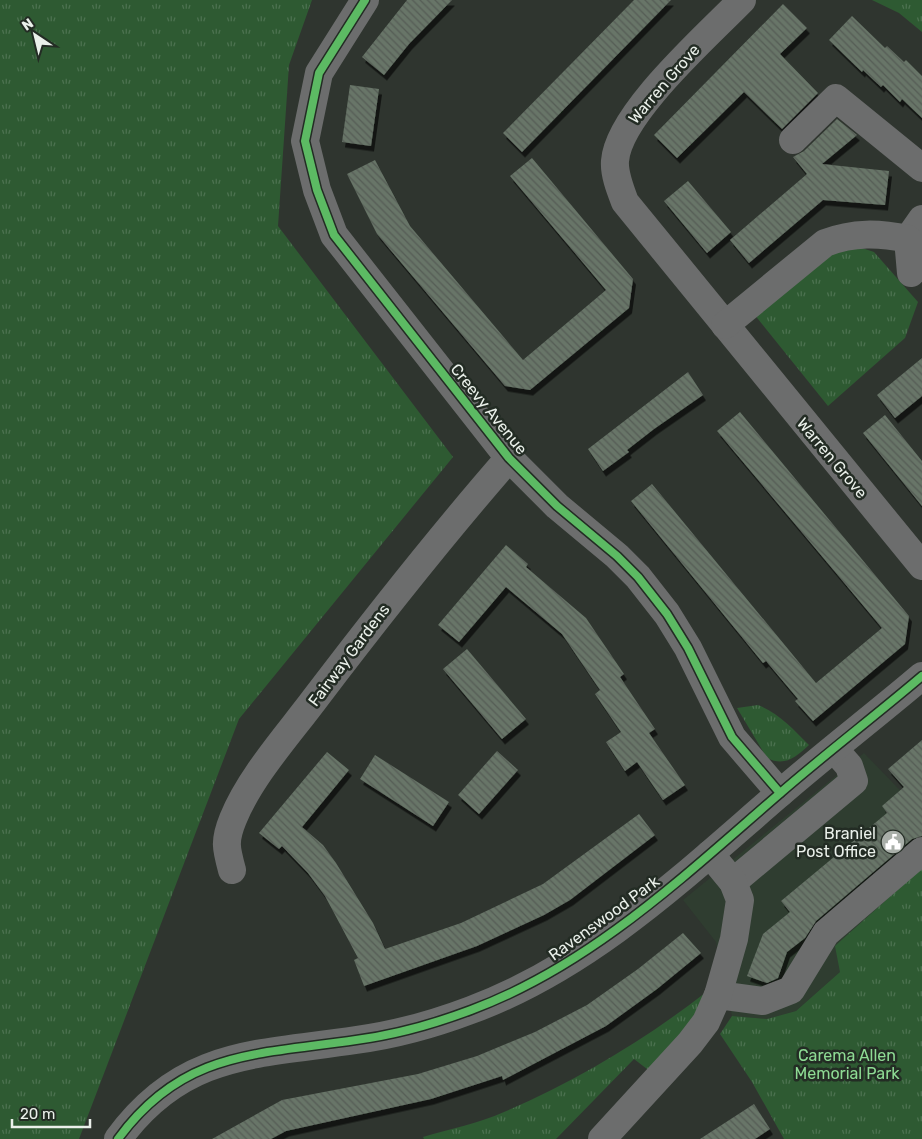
<svg xmlns="http://www.w3.org/2000/svg" width="922" height="1139" viewBox="0 0 922 1139" font-family="Rubik,sans-serif">
<style>
.built{fill:#2f3d30}
.grass{fill:url(#grass-tufts)}
.building{fill:url(#building-back-hatch);filter:url(#shadow)}
.lines{fill:none;stroke-linecap:round;stroke-linejoin:round}
.minor{stroke:#6c6d6d;stroke-width:28}
.cycleway-casing{stroke:#232c24;stroke-width:11}
.cycleway{stroke:#5cba63;stroke-width:8}
.labels{text-anchor:middle;dominant-baseline:central;stroke-width:5;stroke-linejoin:round;paint-order:stroke}
.street-label{font-size:16px;fill:#eaf0ea;stroke:#232c24}
.poi-label{font-size:16px;fill:#eaf0ea;stroke:#232c24;text-anchor:end}
.park-label{font-size:16px;fill:#8edb94;stroke:#232c24}
</style>
<defs>
<pattern id="grass-tufts" width="24" height="20" patternUnits="userSpaceOnUse" patternTransform="scale(1.25)"><rect width="24" height="20" fill="#2e5a32"/><path d="M3 7l-1-3M5 7V3M7 7l1-3M15 17l-1-3M17 17v-4M19 17l1-3" fill="none" stroke="#4c7250"/></pattern>
<pattern id="building-back-hatch" width="6" height="6" patternUnits="userSpaceOnUse" patternTransform="scale(1.25)"><rect width="6" height="6" fill="#677467"/><path d="M-1 5l2 2M0 0l6 6M5-1l2 2" fill="none" stroke="#565e56"/></pattern>
<filter id="shadow"><feDropShadow dx="3" dy="5.5" stdDeviation="0" flood-color="#0009"/></filter>
</defs>
<rect width="100%" height="100%" fill="#2f352f"/>
<path class="built" d="M 864,753 L 922,813 L 922,868 L 840,972 L 796,1011 L 767,1019 L 732,1016 L 716,942 L 683,900 Z"/>
<g class="grass">
<path d="M 0,0 L 312,0 L 289,65 L 278,226 L 453,457 L 239,719 L 79,1139 L 0,1139 Z"/>
<path d="M 872,0 L 922,0 L 922,32 L 899,13 Z"/>
<path d="M 850,244 L 874,252 L 918,302 L 905,338 L 828,406 L 754,314 L 826,251 Z"/>
<path d="M 758,705 C 779,713 793,729 809,745 C 796,757 785,767 767,758 L 737,708 Z"/>
<path d="M 922,868 L 922,1139 L 784,1139 L 752,1082 L 720,1034 L 732,1016 L 767,1019 L 796,1011 L 840,972 L 835,946 Z"/>
<path d="M 705,993 C 699,1020 673,1049 655,1069 L 647,1069 L 634,1059 L 556,1139 L 424,1139 L 423,1137 C 450,1129 479,1123 504,1112 C 576,1081 643,1041 705,993 Z"/>
</g>
<g class="building">
<path d="M 407,0 L 452,0 L 409,44 L 384,75 L 362,57 Z"/>
<path d="M 634,0 L 671,0 L 522,152 L 503,133 Z"/>
<path d="M 783,4 L 807,28 L 780,54 L 818,93 L 782,129 L 744,92 L 677,158 L 654,135 Z"/>
<path d="M 852,16 L 885,48 L 887,46 L 904,62 L 906,60 L 922,76 L 922,118 L 902,99 L 900,102 L 883,85 L 881,87 L 863,70 L 862,72 L 829,40 Z"/>
<path d="M 350,85 L 379,89 L 371,146 L 342,142 Z"/>
<path d="M 837,119 L 857,135 L 822,164 L 889,171 L 885,205 L 823,200 L 749,263 L 730,240 L 807,174 L 793,157 L 804,151 Z"/>
<path d="M 532,158 L 633,279 L 629,308 L 530,390 L 505,386 L 377,234 L 347,174 L 375,160 L 410,226 L 523,360 L 606,290 L 510,176 Z"/>
<path d="M 688,181 L 731,232 L 707,253 L 664,201 Z"/>
<path d="M 922,358 L 922,396 L 895,418 L 877,395 Z"/>
<path d="M 688,372 L 703,395 L 654,429 L 627,450 L 629,452 L 603,471 L 588,449 Z"/>
<path d="M 740,412 L 909,616 L 905,644 L 813,721 L 795,701 L 798,699 L 766,661 L 763,663 L 631,501 L 652,484 L 816,683 L 882,628 L 717,431 Z"/>
<path d="M 885,415 L 922,461 L 922,506 L 863,433 Z"/>
<path d="M 506,545 L 528,564 L 526,567 L 586,618 L 624,674 L 620,677 L 655,729 L 649,733 L 685,785 L 663,800 L 637,762 L 625,771 L 606,742 L 621,732 L 595,694 L 600,690 L 562,634 L 506,587 L 459,642 L 438,625 Z"/>
<path d="M 467,649 L 526,719 L 502,739 L 443,669 Z"/>
<path d="M 922,740 L 922,836 L 912,839 L 816,921 L 805,938 L 787,952 L 778,978 L 767,983 L 747,976 L 763,934 L 790,912 L 781,901 L 887,813 L 882,806 L 904,787 L 888,769 Z"/>
<path d="M 497,751 L 518,770 L 479,814 L 458,795 Z"/>
<path d="M 327,752 L 349,770 L 302,827 L 323,845 L 336,863 L 373,923 L 385,949 L 461,923 L 543,884 L 639,814 L 655,835 L 570,900 L 544,915 L 477,946 L 364,986 L 354,960 L 358,958 L 325,896 L 308,873 L 282,846 L 279,849 L 259,833 Z"/>
<path d="M 375,755 L 449,802 L 433,826 L 360,779 Z"/>
<path d="M 683,933 L 701,953 L 657,989 L 606,1026 L 503,1080 L 502,1076 L 431,1099 L 286,1131 L 271,1139 L 212,1139 L 282,1100 L 418,1074 L 477,1056 L 535,1032 L 587,1005 L 638,969 Z"/>
<path d="M 754,1104 L 770,1129 L 755,1139 L 700,1139 Z"/>
</g>
<g class="lines">
<g class="minor">
<path d="M 365,0 L 319,73 L 305,141 L 317,190 L 334,235 L 509,458 L 557,506 L 617,556 L 638,577 L 667,614 L 688,648 L 732,737 L 780,793"/>
<path d="M 742,0 C 708,35 618,114 615,161 C 614,174 620,189 625,202 L 922,566"/>
<path d="M 793,140 L 836,98 L 922,168"/>
<path d="M 908,239 L 922,219"/>
<path d="M 725,325 L 825,243 C 854,232 879,233 908,239 L 911,273"/>
<path d="M 232,870 C 226,848 224,841 233,819 C 250,777 287,736 314,700 C 377,617 441,536 509,458"/>
<path d="M 733,882 L 854,781 L 849,766 L 834,749"/>
<path d="M 718,995 L 763,1001 L 791,990 L 826,933 L 922,851"/>
<path d="M 118,1139 C 183,1050 257,1055 356,1040 C 394,1035 434,1024 471,1010 C 590,966 684,876 778,795 C 825,754 875,716 922,676"/>
<path d="M 602,1139 L 690,1043 L 706,1022 L 718,995 L 734,939 L 740,900 L 733,882 L 710,854"/>
</g>
<g class="cycleway-casing">
<g id="cycleway">
<path d="M 365,0 L 319,73 L 305,141 L 317,190 L 334,235 L 509,458 L 557,506 L 617,556 L 638,577 L 667,614 L 688,648 L 732,737 L 780,793"/>
<path d="M 118,1139 C 183,1050 257,1055 356,1040 C 394,1035 434,1024 471,1010 C 590,966 684,876 778,795 C 825,754 875,716 922,676"/>
</g>
</g>
<use href="#cycleway" class="cycleway"/>
</g>
<defs>
<g id="civic-disc" transform="scale(1.25)"><circle r="9.5" fill="#a9afa9" stroke="#232c24"/><path d="M-.6-6.5H3V-4.5H.6V-3L4-1V1h2V6H-6V1h2V-1L-.6-3ZM-1.2 2.5V6h2.4V2.5Z" fill="#fff"/></g>
</defs>
<g fill-rule="evenodd">
<use href="#civic-disc" x="893" y="842"/>
</g>
<g class="labels">
<g class="street-label">
<text transform="translate(664 84) rotate(-49)">Warren Grove</text>
<text transform="translate(489 409) rotate(51)">Creevy Avenue</text>
<text transform="translate(832 458) rotate(50)">Warren Grove</text>
<text transform="translate(349 655) rotate(-53)">Fairway Gardens</text>
<text transform="translate(604 918) rotate(-36)">Ravenswood Park</text>
</g>
<g class="poi-label">
<text x="876" y="833">Braniel<tspan x="876" dy="18">Post Office</tspan></text>
</g>
<g class="park-label">
<text x="847" y="1055">Carema Allen<tspan x="847" dy="18">Memorial Park</tspan></text>
</g>
</g>
<g transform="translate(35 35) rotate(325)" stroke="#232c24" stroke-width="4" paint-order="stroke">
<path d="M0-4L9 19L0 12L-9 19Z" fill="#eaf0ea"/>
<text y="-8" font-size="14" font-weight="bold" text-anchor="middle" fill="#eaf0ea">N</text>
</g>
<path d="M12 1119v8h78v-8" fill="none" stroke="#eaf0ea" stroke-width="2.5"/>
<text x="20" y="1119" font-size="15" fill="#eaf0ea" stroke="#232c24" stroke-width="4" paint-order="stroke">20 m</text>
</svg>
